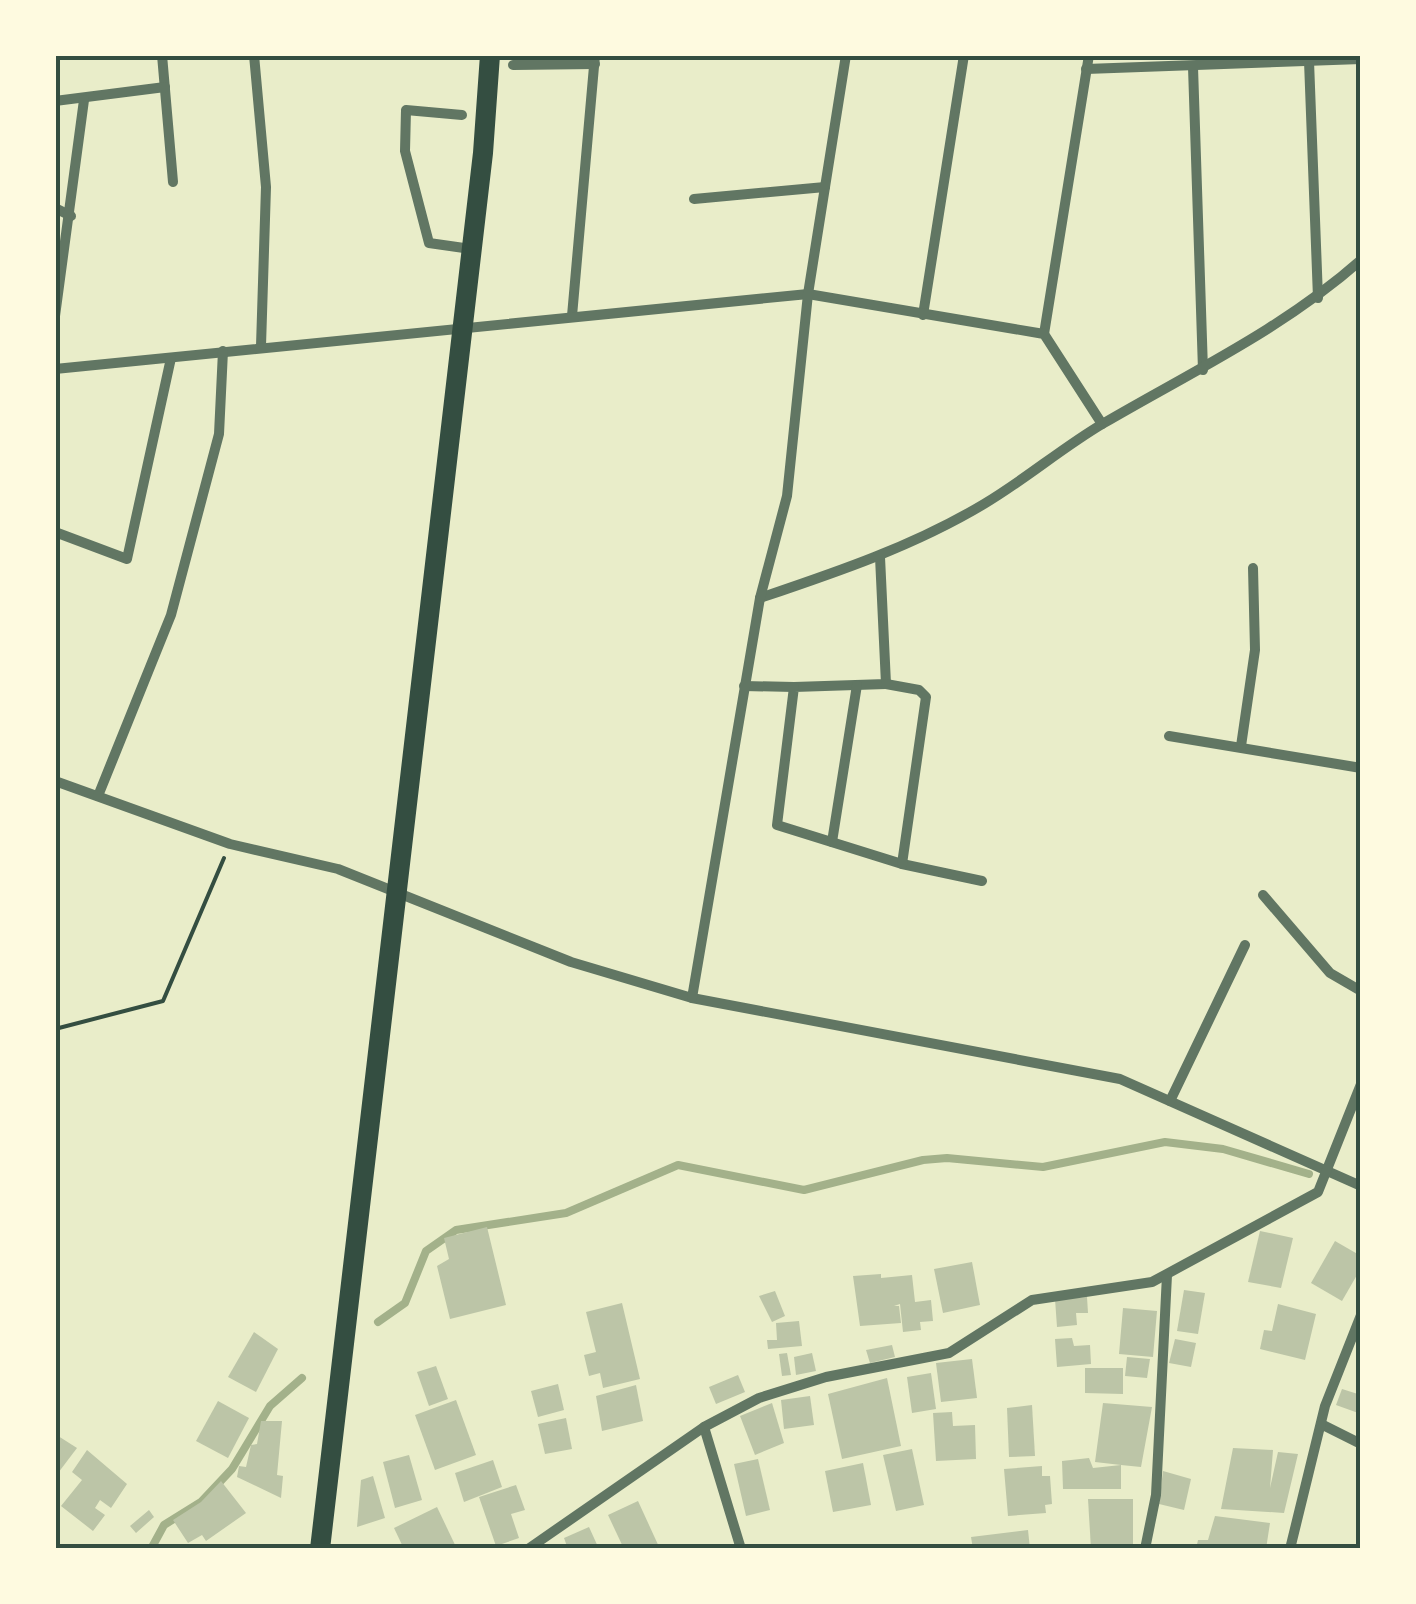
<svg xmlns="http://www.w3.org/2000/svg" width="1416" height="1604" viewBox="0 0 1416 1604" font-family="Quicksand,sans-serif">
<style>
.lines{fill:none;stroke-linecap:round;stroke-linejoin:round}
.stream{stroke:#a3b18a;stroke-width:8}
.building{fill:#bcc5a7}
.path{stroke:#344e41;stroke-width:4}
.minor{stroke:#617663;stroke-width:10}
.primary{stroke:#344e41;stroke-width:20}
.neatline{fill:none;stroke:#344e41;stroke-width:4}
</style>
<rect width="100%" height="100%" fill="#e9edc9"/>
<g class="lines">
<g class="stream">
<path d="M 378,1322 L 405,1303 L 426,1251 L 456,1230 L 566,1213 L 678,1165 L 804,1190 L 923,1160 L 947,1158 L 1043,1167 L 1165,1142 L 1223,1149 L 1309,1174"/>
<path d="M 151,1549 L 164,1525 L 201,1502 L 232,1469 L 270,1406 L 302,1378"/>
</g>
</g>
<g class="building">
<path d="M 487,1227 L 506,1305 L 450,1319 L 437,1266 L 449,1259 L 444,1238 Z"/>
<path d="M 1260,1231 L 1293,1238 L 1281,1288 L 1248,1282 Z"/>
<path d="M 1335,1241 L 1361,1256 L 1361,1268 L 1342,1301 L 1311,1283 Z"/>
<path d="M 972,1262 L 980,1305 L 943,1313 L 934,1269 Z"/>
<path d="M 881,1274 L 881,1278 L 912,1275 L 915,1302 L 931,1300 L 933,1321 L 920,1322 L 921,1330 L 903,1332 L 900,1304 L 894,1306 L 899,1306 L 901,1323 L 860,1326 L 853,1276 Z"/>
<path d="M 1184,1290 L 1205,1293 L 1198,1334 L 1177,1331 Z"/>
<path d="M 775,1291 L 785,1316 L 772,1322 L 759,1296 Z"/>
<path d="M 1087,1297 L 1088,1313 L 1076,1313 L 1077,1325 L 1057,1327 L 1055,1299 Z"/>
<path d="M 622,1303 L 640,1379 L 603,1388 L 600,1373 L 589,1376 L 584,1355 L 596,1352 L 586,1312 Z"/>
<path d="M 1278,1304 L 1316,1314 L 1305,1360 L 1260,1349 L 1264,1330 L 1272,1331 Z"/>
<path d="M 1123,1308 L 1157,1311 L 1153,1357 L 1119,1354 Z"/>
<path d="M 799,1321 L 802,1346 L 768,1349 L 767,1340 L 777,1340 L 776,1323 Z"/>
<path d="M 254,1332 L 278,1349 L 256,1392 L 228,1377 Z"/>
<path d="M 1072,1338 L 1074,1346 L 1090,1345 L 1091,1364 L 1057,1367 L 1055,1339 Z"/>
<path d="M 1175,1339 L 1196,1343 L 1191,1367 L 1169,1363 Z"/>
<path d="M 892,1345 L 895,1357 L 870,1363 L 866,1350 Z"/>
<path d="M 787,1353 L 791,1375 L 782,1376 L 779,1354 Z"/>
<path d="M 812,1353 L 816,1371 L 796,1375 L 794,1357 Z"/>
<path d="M 1127,1357 L 1150,1359 L 1147,1378 L 1125,1376 Z"/>
<path d="M 972,1359 L 977,1398 L 941,1402 L 936,1363 Z"/>
<path d="M 436,1366 L 448,1399 L 429,1406 L 417,1372 Z"/>
<path d="M 1085,1368 L 1123,1368 L 1123,1394 L 1085,1393 Z"/>
<path d="M 931,1373 L 936,1409 L 912,1413 L 907,1377 Z"/>
<path d="M 738,1375 L 745,1392 L 716,1404 L 709,1387 Z"/>
<path d="M 887,1378 L 901,1446 L 842,1459 L 828,1394 Z"/>
<path d="M 558,1384 L 564,1410 L 538,1417 L 531,1391 Z"/>
<path d="M 636,1385 L 643,1421 L 602,1431 L 596,1396 Z"/>
<path d="M 1342,1389 L 1361,1395 L 1361,1414 L 1336,1405 Z"/>
<path d="M 810,1396 L 814,1425 L 784,1429 L 781,1400 Z"/>
<path d="M 456,1400 L 476,1455 L 435,1470 L 415,1415 Z"/>
<path d="M 218,1401 L 249,1418 L 228,1458 L 196,1441 Z"/>
<path d="M 772,1403 L 784,1443 L 755,1455 L 740,1416 Z"/>
<path d="M 1103,1403 L 1152,1407 L 1141,1467 L 1121,1465 L 1121,1489 L 1063,1489 L 1062,1461 L 1089,1458 L 1093,1468 L 1121,1465 L 1095,1462 Z"/>
<path d="M 1032,1405 L 1035,1456 L 1009,1457 L 1007,1408 Z"/>
<path d="M 952,1412 L 953,1426 L 975,1425 L 976,1459 L 936,1461 L 933,1413 Z"/>
<path d="M 566,1418 L 572,1449 L 545,1454 L 538,1424 Z"/>
<path d="M 261,1421 L 282,1421 L 277,1475 L 283,1476 L 281,1498 L 237,1477 L 239,1466 L 246,1467 L 251,1445 L 257,1444 Z"/>
<path d="M 55,1434 L 77,1448 L 55,1477 Z"/>
<path d="M 1233,1448 L 1273,1450 L 1270,1488 L 1278,1452 L 1298,1454 L 1284,1513 L 1221,1509 Z"/>
<path d="M 912,1449 L 924,1505 L 896,1511 L 883,1455 Z"/>
<path d="M 87,1450 L 127,1484 L 111,1508 L 100,1500 L 95,1508 L 105,1515 L 93,1531 L 61,1506 L 82,1480 L 72,1472 Z"/>
<path d="M 409,1455 L 422,1500 L 395,1508 L 383,1462 Z"/>
<path d="M 758,1459 L 770,1510 L 746,1516 L 734,1464 Z"/>
<path d="M 493,1460 L 502,1487 L 464,1502 L 455,1473 Z"/>
<path d="M 863,1463 L 871,1505 L 833,1512 L 825,1471 Z"/>
<path d="M 1042,1466 L 1042,1476 L 1050,1476 L 1052,1504 L 1045,1505 L 1046,1513 L 1008,1516 L 1004,1469 Z"/>
<path d="M 1163,1471 L 1191,1479 L 1184,1510 L 1159,1504 Z"/>
<path d="M 373,1476 L 385,1518 L 357,1527 L 361,1480 Z"/>
<path d="M 221,1481 L 246,1513 L 206,1541 L 202,1535 L 188,1543 L 173,1520 L 201,1502 Z"/>
<path d="M 516,1485 L 525,1510 L 511,1514 L 519,1538 L 496,1546 L 479,1497 Z"/>
<path d="M 1088,1499 L 1133,1499 L 1133,1549 L 1091,1549 Z"/>
<path d="M 638,1501 L 660,1549 L 624,1549 L 608,1515 Z"/>
<path d="M 437,1507 L 457,1549 L 404,1549 L 394,1528 Z"/>
<path d="M 149,1510 L 154,1517 L 136,1533 L 130,1526 Z"/>
<path d="M 1215,1516 L 1270,1523 L 1266,1549 L 1196,1549 L 1198,1540 L 1208,1540 Z"/>
<path d="M 589,1527 L 599,1549 L 568,1549 L 564,1538 Z"/>
<path d="M 1028,1530 L 1030,1549 L 973,1549 L 971,1537 Z"/>
</g>
<g class="lines">
<path class="path" d="M 55,1029 L 163,1001 L 224,858"/>
<g class="minor">
<path d="M 162,55 L 173,182"/>
<path d="M 254,55 L 266,187 L 261,346"/>
<path d="M 1309,61 L 1318,298"/>
<path d="M 513,65 L 595,64"/>
<path d="M 1193,67 L 1203,370"/>
<path d="M 1086,69 L 1361,59"/>
<path d="M 55,101 L 165,87"/>
<path d="M 462,115 L 406,110 L 405,151 L 429,243 L 471,249"/>
<path d="M 694,199 L 825,187"/>
<path d="M 55,208 L 71,216"/>
<path d="M 923,315 L 964,55"/>
<path d="M 55,316 L 84,100"/>
<path d="M 572,316 L 595,55"/>
<path d="M 1044,334 L 1089,55"/>
<path d="M 55,369 L 808,294 L 1044,334 L 1102,424"/>
<path d="M 55,532 L 127,559 L 171,358"/>
<path d="M 880,557 L 886,684 L 794,687 L 777,825 L 902,864 L 982,881"/>
<path d="M 760,598 C 837,572 914,546 984,504 C 1026,479 1063,447 1104,423 C 1193,371 1284,328 1361,260"/>
<path d="M 886,684 L 919,690 L 926,697 L 902,864"/>
<path d="M 744,686 L 794,687"/>
<path d="M 1169,736 L 1361,768"/>
<path d="M 1241,746 L 1255,650 L 1253,568"/>
<path d="M 55,781 L 230,844 L 338,869 L 571,962 L 692,998 L 1120,1079 L 1361,1186"/>
<path d="M 98,796 L 171,615 L 219,434 L 223,351"/>
<path d="M 832,842 L 857,685"/>
<path d="M 1263,895 L 1330,973 L 1361,991"/>
<path d="M 692,998 L 760,598 L 787,496 L 808,294 L 846,55"/>
<path d="M 1170,1101 L 1245,945"/>
<path d="M 1321,1424 L 1361,1444"/>
<path d="M 704,1427 L 741,1549"/>
<path d="M 528,1549 L 704,1427 L 759,1398 L 826,1377 L 949,1353 L 1032,1300 L 1152,1282 L 1318,1192 L 1361,1084"/>
<path d="M 1145,1549 L 1156,1495 L 1167,1275"/>
<path d="M 1290,1549 L 1325,1406 L 1361,1315"/>
</g>
<path class="primary" d="M 320,1549 L 483,153 L 490,55"/>
</g>
<rect width="1416" height="1604" fill="none" stroke="#fefae0" stroke-width="115"/>
<rect x="58" y="58" width="1300" height="1488" class="neatline"/>
</svg>
